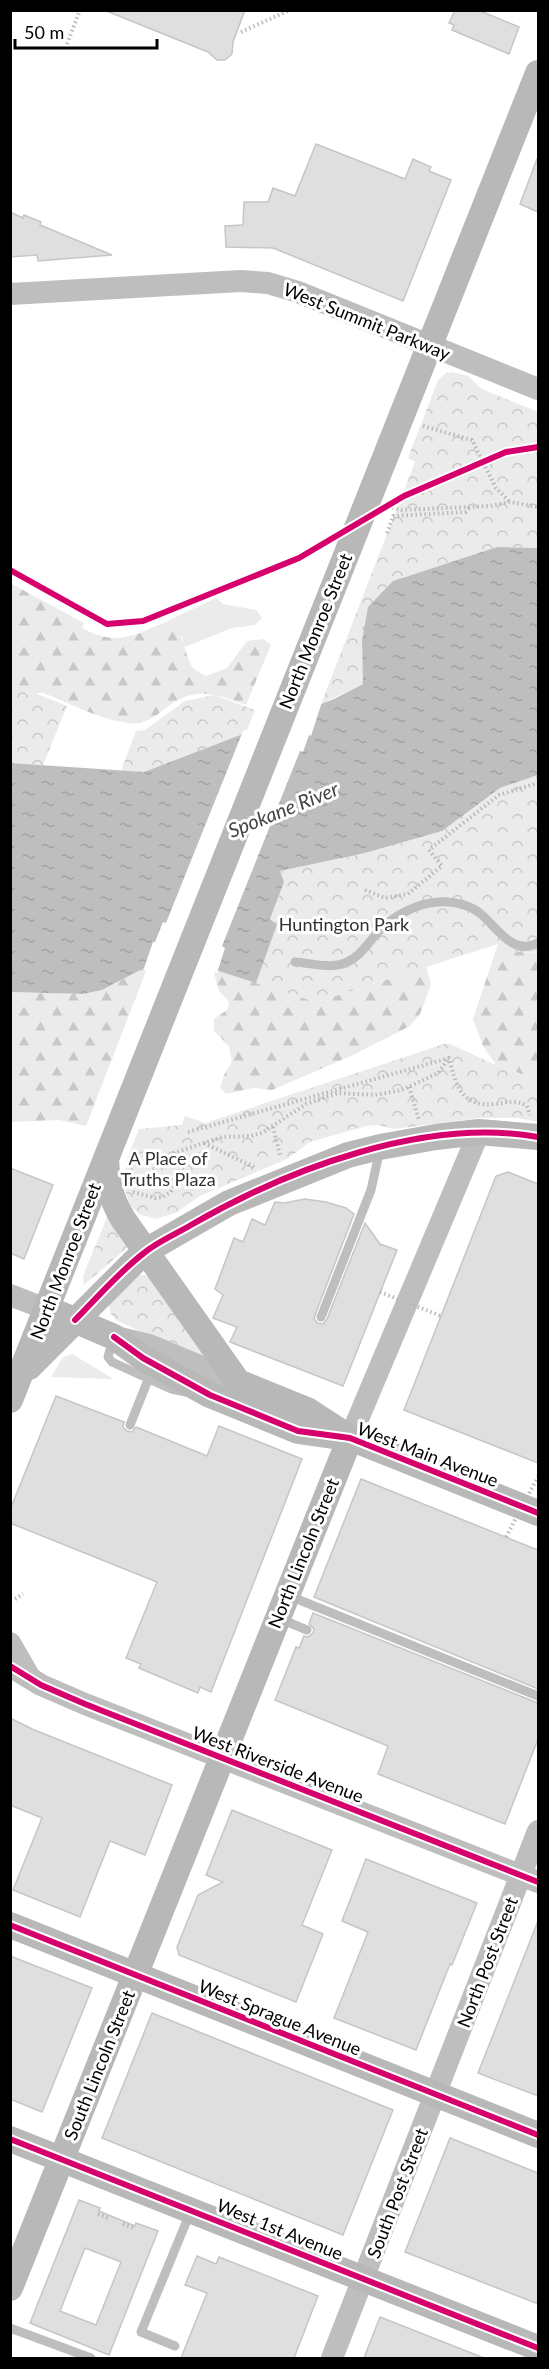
<svg xmlns="http://www.w3.org/2000/svg" width="549" height="2369" viewBox="0 0 549 2369" font-family="Lato,sans-serif">
<style>
.grass{fill:#ebebeb}
.forest{fill:url(#forest-firs)}
.park{fill:url(#park-crowns)}
.water{fill:url(#water-ripples)}
.pier{fill:#fff}
.building{fill:#dfdfdf;stroke:#c6c6c6;stroke-width:1.5;fill-rule:evenodd}
.lines{fill:none;stroke-linecap:round;stroke-linejoin:round}
.path{stroke:#b9b9b9;stroke-width:4;stroke-dasharray:1.5 3;stroke-linecap:butt}
.service{stroke:#bebebe;stroke-width:9}
.tertiary{stroke:#bebebe;stroke-width:22}
.secondary{stroke:#b8b8b8;stroke-width:26}
.path-bridge{stroke:#b9b9b9;stroke-width:4;stroke-dasharray:1.5 3;stroke-linecap:butt}
.cycleway-casing{stroke:#fff;stroke-width:10}
.cycleway{stroke:#d6006c;stroke-width:6}
.labels{text-anchor:middle;dominant-baseline:central;stroke-width:6;stroke-linejoin:round;paint-order:stroke}
.street-label{font-size:18px;fill:#000;stroke:#fff}
.park-label{font-size:18px;fill:#323232;stroke:#fff}
.water-label{font-size:20px;font-style:italic;fill:#434343;stroke:#fff}
</style>
<defs>
<pattern id="forest-firs" width="22" height="20" patternUnits="userSpaceOnUse" patternTransform="scale(1.5)"><rect width="22" height="20" fill="#ebebeb"/><path d="M5 1l3.5 6h-7zM16 11l3.5 6h-7z" fill="#c8c8c8"/></pattern>
<pattern id="park-crowns" width="20" height="18" patternUnits="userSpaceOnUse" patternTransform="scale(1.5)"><rect width="20" height="18" fill="#ebebeb"/><path d="M2 6a3 3 0 1 1 6 0M12 15a3 3 0 1 1 6 0" fill="none" stroke="#c8c8c8"/></pattern>
<pattern id="water-ripples" width="26" height="14" patternUnits="userSpaceOnUse" patternTransform="scale(1.5)"><rect width="26" height="14" fill="#bebebe"/><path d="M2 4q2-2 4 0t4 0M15 11q2-2 4 0t4 0" fill="none" stroke="#a2a2a2"/></pattern>
</defs>
<rect width="100%" height="100%" fill="#fff"/>
<g class="grass">
<path d="M 216,598 L 223,604 L 256,610 L 262,618 L 255,625 L 232,628 L 185,647 L 182,637 L 159,625 Z"/>
<path d="M 72,1354 L 112,1378 L 112,1379 L 51,1377 L 63,1357 Z"/>
</g>
<g class="forest">
<path d="M 10,583 L 84,623 L 82,628 C 104,640 122,641 145,631 C 152,628 160,623 168,626 C 185,631 184,652 191,665 C 194,670 201,673 206,676 L 227,668 L 247,641 L 263,639 L 271,645 L 246,705 C 218,695 199,686 171,704 C 163,710 153,719 143,722 C 120,730 65,701 41,692 L 21,699 L 11,695 Z"/>
<path d="M 498,944 L 527,953 L 538,953 L 538,1080 L 496,1065 L 483,1046 L 473,1019 Z"/>
<path d="M 148,966 L 86,1126 L 59,1120 L 11,1122 L 11,992 L 83,994 L 102,990 Z"/>
<path d="M 426,967 L 431,984 L 420,1014 L 410,1026 L 353,1055 L 272,1090 L 253,1088 L 226,1094 L 220,1087 L 224,1075 L 232,1062 L 229,1046 L 214,1031 L 214,1019 L 227,1010 L 229,1002 L 219,991 L 213,969 L 316,1002 Z"/>
</g>
<g class="park">
<path d="M 452,372 L 468,376 L 482,389 L 538,412 L 538,548 L 497,547 L 393,581 L 362,641 L 363,684 L 321,704 L 415,462 L 408,458 L 438,380 L 446,373 Z"/>
<path d="M 10,683 L 67,706 L 43,765 L 11,763 Z"/>
<path d="M 214,695 L 255,710 L 246,733 L 144,772 L 121,771 L 136,731 L 145,730 L 185,701 Z"/>
<path d="M 538,775 L 538,953 L 519,952 L 498,944 L 316,1002 L 256,983 L 277,926 L 270,919 L 284,882 L 280,871 L 365,853 L 442,831 L 500,788 Z"/>
<path d="M 444,1044 L 450,1044 L 496,1065 L 538,1080 L 538,1122 L 518,1118 L 480,1118 L 394,1129 L 379,1125 L 366,1126 L 310,1142 L 287,1159 L 200,1196 L 176,1213 L 155,1219 L 139,1214 L 130,1205 L 124,1186 L 126,1162 L 139,1129 L 182,1125 L 185,1116 L 205,1123 Z"/>
<path d="M 108,1215 L 127,1248 L 84,1285 L 83,1276 Z"/>
<path d="M 138,1275 L 145,1275 L 151,1279 L 203,1354 L 202,1357 L 199,1359 L 116,1320 L 111,1314 L 108,1303 Z"/>
</g>
<path class="water" d="M 497,547 L 538,548 L 538,775 L 500,788 L 442,831 L 365,853 L 280,871 L 284,882 L 270,919 L 277,925 L 256,983 L 194,963 L 148,966 L 102,990 L 83,994 L 11,992 L 10,763 L 144,772 L 334,699 L 363,684 L 362,641 L 368,607 L 393,581 Z"/>
<path class="pier" d="M 320,701 L 322,702 L 311,736 L 309,735 L 303,752 L 300,751 L 222,946 L 225,948 L 217,973 L 193,966 L 162,966 L 143,971 L 153,942 L 155,942 L 163,922 L 166,923 L 243,731 Z"/>
<g class="building">
<path d="M 104,10 L 245,10 L 233,42 L 232,54 L 225,60 L 217,60 L 208,52 Z"/>
<path d="M 455,10 L 478,10 L 519,27 L 509,54 L 452,30 L 454,25 L 449,23 Z"/>
<path d="M 316,144 L 405,179 L 413,159 L 431,167 L 429,171 L 451,180 L 403,301 L 273,248 L 226,247 L 225,226 L 243,225 L 244,202 L 268,202 L 273,188 L 295,196 Z"/>
<path d="M 537,159 L 538,159 L 538,212 L 520,204 Z"/>
<path d="M 10,212 L 23,218 L 24,215 L 41,222 L 40,225 L 112,255 L 38,261 L 37,255 L 10,257 Z"/>
<path d="M 10,1168 L 53,1185 L 24,1259 L 10,1253 Z"/>
<path d="M 508,1172 L 538,1184 L 538,1463 L 404,1410 L 496,1176 Z"/>
<path d="M 305,1199 L 326,1202 L 346,1208 L 354,1214 L 315,1315 L 314,1319 L 318,1323 L 323,1324 L 327,1319 L 365,1223 L 380,1244 L 397,1250 L 343,1386 L 230,1342 L 237,1327 L 213,1318 L 223,1295 L 215,1289 L 234,1238 L 243,1242 L 252,1219 L 265,1225 L 275,1202 L 284,1203 Z"/>
<path d="M 56,1396 L 124,1422 L 123,1427 L 127,1431 L 132,1432 L 136,1427 L 207,1456 L 219,1426 L 302,1459 L 211,1692 L 200,1687 L 198,1693 L 139,1668 L 141,1664 L 126,1658 L 157,1582 L 10,1523 L 10,1510 Z"/>
<path d="M 361,1479 L 538,1550 L 538,1689 L 314,1597 Z"/>
<path d="M 313,1613 L 538,1703 L 538,1739 L 505,1824 L 378,1774 L 388,1746 L 275,1700 L 296,1647 L 299,1648 L 304,1636 L 308,1637 L 313,1633 L 314,1629 L 309,1624 Z"/>
<path d="M 10,1718 L 32,1729 L 172,1785 L 145,1855 L 110,1841 L 80,1917 L 13,1890 L 42,1818 L 10,1805 Z"/>
<path d="M 232,1810 L 332,1850 L 302,1925 L 323,1934 L 296,2002 L 179,1955 L 177,1947 L 198,1895 L 223,1882 L 206,1875 Z"/>
<path d="M 366,1859 L 477,1903 L 452,1965 L 450,1964 L 416,2050 L 334,2018 L 368,1932 L 342,1921 Z"/>
<path d="M 538,1921 L 538,2096 L 478,2073 Z"/>
<path d="M 10,1956 L 92,1988 L 42,2112 L 10,2099 Z"/>
<path d="M 152,2013 L 393,2110 L 343,2235 L 102,2138 Z"/>
<path d="M 450,2138 L 538,2173 L 538,2304 L 405,2252 Z"/>
<path d="M 79,2200 L 100,2208 L 99,2211 L 135,2226 L 136,2223 L 158,2231 L 109,2355 L 30,2323 ZM 85,2248 L 121,2262 L 96,2325 L 60,2311 Z"/>
<path d="M 197,2256 L 216,2264 L 219,2257 L 318,2296 L 294,2358 L 181,2358 L 207,2293 L 185,2285 Z"/>
<path d="M 380,2317 L 484,2358 L 364,2358 Z"/>
</g>
<g class="lines">
<g class="path">
<path d="M 241,32 L 290,10"/>
<path d="M 67,44 L 80,10"/>
<path d="M 423,426 L 472,440 L 496,488 L 510,502"/>
<path d="M 388,506 L 401,510 L 490,506 L 510,502 L 538,507"/>
<path d="M 387,533 L 393,516 L 466,512 L 470,507"/>
<path d="M 365,890 L 385,898 L 408,894 L 442,866 L 429,850 L 499,795 L 538,783"/>
<path d="M 409,1087 L 419,1120"/>
<path d="M 273,1127 L 280,1155"/>
<path d="M 188,1132 L 449,1058 C 456,1085 461,1108 496,1104 C 508,1102 517,1100 527,1106 L 530,1115"/>
<path d="M 204,1143 L 254,1167"/>
<path d="M 133,1192 L 155,1198 L 163,1197 L 171,1192 L 179,1177 L 174,1153 L 222,1137 L 251,1136 L 262,1133 L 306,1104 L 338,1093 L 375,1095 L 402,1090 L 438,1073 L 449,1058"/>
<path d="M 15,1599 L 23,1594"/>
<path d="M 98,2214 L 108,2218"/>
<path d="M 123,2224 L 134,2228"/>
</g>
<g class="service">
<path d="M 295,962 C 310,963 330,969 345,963 C 360,957 368,943 378,932 C 393,916 417,903 439,902 C 454,901 471,905 482,915 C 498,929 513,956 538,943"/>
<path d="M 321,1317 L 371,1190 L 380,1149"/>
<path d="M 113,1339 L 108,1357 L 112,1362 L 171,1389 L 186,1392"/>
<path d="M 130,1425 L 148,1380"/>
<path d="M 287,1595 L 538,1696"/>
<path d="M 278,1618 L 307,1630"/>
<path d="M 10,2328 L 91,2358"/>
<path d="M 175,2346 L 141,2332 L 190,2213"/>
</g>
<g class="tertiary">
<path d="M 10,294 L 241,281 L 268,283 L 298,292 L 538,389"/>
<path d="M 10,1295 L 46,1309"/>
<path d="M 116,1337 L 149,1345 L 238,1382"/>
<path d="M 350,1438 L 479,1132"/>
<path d="M 10,1643 L 29,1676"/>
<path d="M 10,1666 L 41,1685 L 85,1704 L 538,1882"/>
<path d="M 332,2358 L 538,1831"/>
</g>
<g class="secondary">
<path d="M 106,1159 C 107,1182 111,1199 123,1219 L 238,1382 L 307,1410 L 350,1438 L 538,1513"/>
<path d="M 60,1314 L 114,1337 L 143,1358 L 210,1395 L 298,1431 L 340,1437"/>
<path d="M 29,1367 L 144,1252 L 229,1203 L 348,1155 L 380,1147 L 436,1137 L 479,1132 L 538,1137"/>
<path d="M 10,1400 L 538,73"/>
<path d="M 10,1925 L 538,2135"/>
<path d="M 10,2139 L 538,2348"/>
<path d="M 10,2288 L 350,1438"/>
</g>
<g class="path-bridge">
<path d="M 380,1292 L 441,1316"/>
<path d="M 506,1537 L 538,1477"/>
</g>
<g class="cycleway-casing">
<g id="cycleway">
<path d="M 10,570 L 107,624 L 143,621 L 299,558 L 404,496 L 506,452 L 538,447"/>
<path d="M 75,1320 C 97,1298 119,1272 144,1253 C 157,1242 176,1234 191,1225 C 288,1169 425,1117 538,1137"/>
<path d="M 114,1337 L 143,1358 L 210,1395 L 298,1431 L 350,1438 L 538,1513"/>
<path d="M 10,1666 L 41,1685 L 85,1704 L 538,1882"/>
<path d="M 10,1925 L 538,2135"/>
<path d="M 10,2139 L 538,2348"/>
</g>
</g>
<use href="#cycleway" class="cycleway"/>
</g>
<g class="labels">
<g class="street-label">
<text transform="translate(367 321) rotate(22)">West Summit Parkway</text>
<text transform="translate(315 631) rotate(-68)">North Monroe Street</text>
<text transform="translate(65 1261) rotate(-69)">North Monroe Street</text>
<text transform="translate(428 1454) rotate(21)">West Main Avenue</text>
<text transform="translate(303 1553) rotate(-68)">North Lincoln Street</text>
<text transform="translate(278 1764) rotate(21)">West Riverside Avenue</text>
<text transform="translate(487 1962) rotate(-69)">North Post Street</text>
<text transform="translate(280 2017) rotate(22)">West Sprague Avenue</text>
<text transform="translate(99 2065) rotate(-68)">South Lincoln Street</text>
<text transform="translate(397 2193) rotate(-69)">South Post Street</text>
<text transform="translate(280 2229) rotate(22)">West 1st Avenue</text>
</g>
<g class="park-label">
<text x="344" y="924">Huntington Park</text>
<text x="168" y="1158">A Place of<tspan x="168" dy="21">Truths Plaza</tspan></text>
</g>
<g class="water-label">
<text transform="translate(283 809) rotate(-22)">Spokane River</text>
</g>
</g>
<rect width="549" height="2369" fill="none" stroke="#000000" stroke-width="24"/>
<path d="M15 39v9h142v-9" fill="none" stroke="#000000" stroke-width="3"/>
<text x="24" y="39" font-size="18" fill="#000000" stroke="#ffffff" stroke-width="4.5" paint-order="stroke">50 m</text>
</svg>
